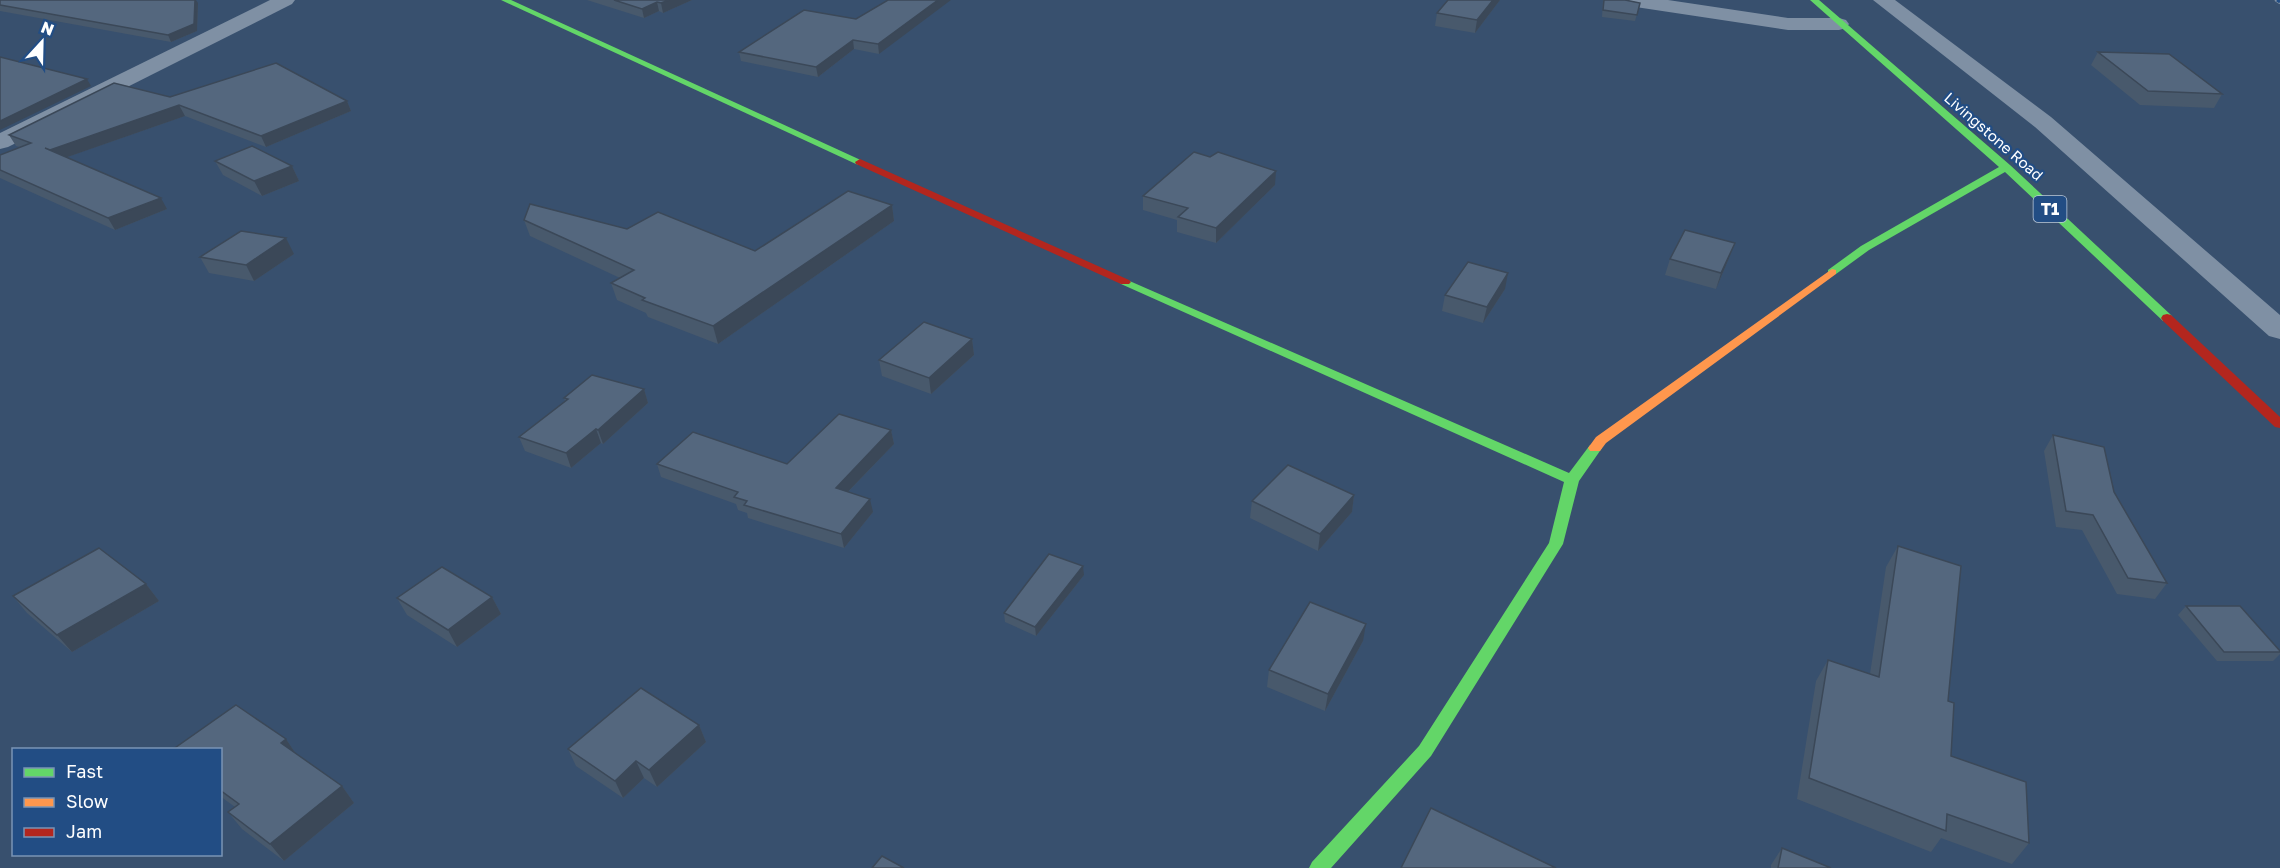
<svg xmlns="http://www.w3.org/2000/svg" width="2280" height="868" viewBox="0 0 2280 868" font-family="'Golos Text',sans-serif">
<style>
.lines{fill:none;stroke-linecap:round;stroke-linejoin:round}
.street{fill:#7f90a4;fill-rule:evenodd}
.fast{fill:#63d668;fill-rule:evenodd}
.slow{fill:#ff974d;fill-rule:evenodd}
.jam{fill:#b3261e;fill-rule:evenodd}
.rail-casing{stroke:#7f90a3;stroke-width:4.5}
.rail{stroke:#224d84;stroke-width:3;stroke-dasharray:9;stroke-linecap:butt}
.wall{fill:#48596c}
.shaded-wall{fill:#3b4858}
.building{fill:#54677e;stroke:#3b4858;stroke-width:1.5}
.labels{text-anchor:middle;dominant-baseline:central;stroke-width:4.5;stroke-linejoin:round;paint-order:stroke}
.far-street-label{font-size:15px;fill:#fff;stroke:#224d84}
.shield{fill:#224d84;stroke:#bdcada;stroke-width:1.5}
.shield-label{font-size:16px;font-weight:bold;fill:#fff}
</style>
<rect width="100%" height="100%" fill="#38506e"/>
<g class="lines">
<g class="street">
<path d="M 270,0 L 295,0 L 292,4 L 8,147 L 0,149 L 0,133 Z"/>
<path d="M 1619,0 L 1668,0 L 1788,18 L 1839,18 L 1846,20 L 1849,24 L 1846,28 L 1839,30 L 1788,30 L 1629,6 L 1622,4 Z"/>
<path d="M 1873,0 L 1895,0 L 2051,117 L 2280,315 L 2280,339 L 2269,336 L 2035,127 Z"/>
</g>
<g class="fast">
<path d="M 501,0 L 511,0 L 865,162 L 860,165 L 856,164 Z"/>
<path d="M 1810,0 L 1819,0 L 2010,165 L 2171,315 L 2173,318 L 2171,321 L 2163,321 L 2005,172 L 1869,250 L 1836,274 L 1828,274 L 1828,270 L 1861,246 L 1999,167 Z"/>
<path d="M 1125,279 L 1569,473 L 1590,445 L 1595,444 L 1602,448 L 1579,481 L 1563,544 L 1431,756 L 1331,868 L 1309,868 L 1312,862 L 1419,746 L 1549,543 L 1564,482 L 1121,284 L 1119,282 Z"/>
</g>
<path class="slow" d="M 1832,269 L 1836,270 L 1836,274 L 1606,443 L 1600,451 L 1590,451 L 1588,448 L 1596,437 Z"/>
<g class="jam">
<path d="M 860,159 L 1129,280 L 1131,282 L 1129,284 L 1121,284 L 856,164 L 855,162 Z"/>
<path d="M 2167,314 L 2171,315 L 2280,417 L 2280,428 L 2275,427 L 2163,321 L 2161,318 L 2163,315 Z"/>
</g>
<g class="rail-casing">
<path id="rail" d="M 2277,0 L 2280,2"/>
</g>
<use href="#rail" class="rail"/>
</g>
<g class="wall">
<path d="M 0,0 L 198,3 L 197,31 L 171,42 L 0,11 Z"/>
<path d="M 587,0 L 692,0 L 663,13 L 659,11 L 644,18 Z"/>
<path d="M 888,0 L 879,54 L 854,49 L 818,77 L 741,61 L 739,52 L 856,19 Z"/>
<path d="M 1448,0 L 1500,0 L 1475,33 L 1435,26 L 1437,13 Z"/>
<path d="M 1603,0 L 1625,0 L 1640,3 L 1635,21 L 1602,17 Z"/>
<path d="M 2098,52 L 2222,94 L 2214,108 L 2140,105 L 2091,65 Z"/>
<path d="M 170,97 L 347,101 L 351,111 L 266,147 L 185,116 L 67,157 L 167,209 L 115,230 L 0,178 L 0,155 L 20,147 L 16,146 L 9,135 Z"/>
<path d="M 215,161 L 292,166 L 299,181 L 262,196 L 223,175 Z"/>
<path d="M 1275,185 L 1216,243 L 1177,232 L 1177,220 L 1143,210 L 1143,196 Z"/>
<path d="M 892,205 L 894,221 L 718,344 L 648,317 L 646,313 L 617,300 L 611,283 L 620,278 L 530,236 L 524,220 L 627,229 L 755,251 Z"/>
<path d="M 1735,243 L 1729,258 L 1716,289 L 1665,275 L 1670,259 Z"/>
<path d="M 294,254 L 254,281 L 209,273 L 200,257 Z"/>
<path d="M 1505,289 L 1483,323 L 1442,311 L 1445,295 Z"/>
<path d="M 972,339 L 974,355 L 931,394 L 882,376 L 879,360 Z"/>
<path d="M 644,389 L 648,403 L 603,444 L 601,443 L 571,468 L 525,451 L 519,437 L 565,401 L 564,398 Z"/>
<path d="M 891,430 L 894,444 L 848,492 L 873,512 L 844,548 L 748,518 L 747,513 L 738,510 L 736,504 L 661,477 L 657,464 L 787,464 Z"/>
<path d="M 2053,435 L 2114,492 L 2167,583 L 2155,599 L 2117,594 L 2082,530 L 2056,527 L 2044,451 Z"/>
<path d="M 1354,495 L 1352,512 L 1318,551 L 1250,518 L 1252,501 Z"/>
<path d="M 1898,546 L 1948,701 L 1951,756 L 2029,843 L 2012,864 L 1941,838 L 1931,852 L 1797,799 L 1816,681 L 1828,660 L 1870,674 L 1886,567 Z"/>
<path d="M 1084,575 L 1036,636 L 1005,622 L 1004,613 Z"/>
<path d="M 146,584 L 159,601 L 72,652 L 27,613 L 13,596 Z"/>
<path d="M 492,597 L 501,614 L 457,647 L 407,615 L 397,598 Z"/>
<path d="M 2186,606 L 2280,651 L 2280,654 L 2273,661 L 2217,661 L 2178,615 Z"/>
<path d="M 1363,641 L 1325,711 L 1267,687 L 1269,670 Z"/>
<path d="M 699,725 L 706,742 L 657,787 L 644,778 L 623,798 L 576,766 L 568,749 Z"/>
<path d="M 286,739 L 296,754 L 342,786 L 354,803 L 284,861 L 242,829 L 228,812 L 235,807 L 220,796 L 220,750 Z"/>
<path d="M 1782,848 L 1831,868 L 1771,868 L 1771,865 Z"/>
</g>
<g class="shaded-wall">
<path d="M 195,0 L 196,0 L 198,3 L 197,31 L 171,42 L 168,35 Z"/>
<path d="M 669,0 L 692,0 L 663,13 L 661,3 Z"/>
<path d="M 938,0 L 951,0 L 879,54 L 878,44 Z"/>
<path d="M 1493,0 L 1500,0 L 1475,33 L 1477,20 Z"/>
<path d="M 657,2 L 659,11 L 644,18 L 642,9 Z"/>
<path d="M 853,40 L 854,49 L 818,77 L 816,67 Z"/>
<path d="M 87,79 L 91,86 L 0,130 L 0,121 Z"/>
<path d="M 347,101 L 351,111 L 266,147 L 261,136 Z"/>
<path d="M 179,105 L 185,116 L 56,161 L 50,150 Z"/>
<path d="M 292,166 L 299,181 L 262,196 L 254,181 Z"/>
<path d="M 1276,171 L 1275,185 L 1216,243 L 1216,228 Z"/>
<path d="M 161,198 L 167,209 L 115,230 L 108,218 Z"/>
<path d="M 892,205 L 894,221 L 718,344 L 713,326 Z"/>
<path d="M 286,238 L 294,254 L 254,281 L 246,265 Z"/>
<path d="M 1735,243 L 1729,258 L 1716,289 L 1721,273 Z"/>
<path d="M 1508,273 L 1505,289 L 1483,323 L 1487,307 Z"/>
<path d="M 972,339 L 974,355 L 931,394 L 929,378 Z"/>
<path d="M 644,389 L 648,403 L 603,444 L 598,430 Z"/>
<path d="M 596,429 L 601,443 L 571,468 L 566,453 Z"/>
<path d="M 891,430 L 894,444 L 838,502 L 836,488 Z"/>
<path d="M 1354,495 L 1352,512 L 1318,551 L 1320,534 Z"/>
<path d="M 870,499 L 873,512 L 844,548 L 841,534 Z"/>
<path d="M 1083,566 L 1084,575 L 1036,636 L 1035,627 Z"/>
<path d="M 146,584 L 159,601 L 72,652 L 57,635 Z"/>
<path d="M 492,597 L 501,614 L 457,647 L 448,630 Z"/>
<path d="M 1366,624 L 1363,641 L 1325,711 L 1328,694 Z"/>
<path d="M 699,725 L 706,742 L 657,787 L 649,770 Z"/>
<path d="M 286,739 L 298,757 L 281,743 Z"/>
<path d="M 636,761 L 644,778 L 623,798 L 615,781 Z"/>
<path d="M 342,786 L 354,803 L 284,861 L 270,844 Z"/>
</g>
<g class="building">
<path d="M 0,0 L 195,0 L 194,24 L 168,35 L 0,5 Z"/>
<path d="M 614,0 L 669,0 L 661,3 L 657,2 L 642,9 Z"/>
<path d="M 888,0 L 938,0 L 878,44 L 853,40 L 816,67 L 739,52 L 804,10 L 856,19 Z"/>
<path d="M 1448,0 L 1493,0 L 1477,20 L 1437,13 Z"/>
<path d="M 1604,0 L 1625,0 L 1640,3 L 1637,15 L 1603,10 Z"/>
<path d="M 2098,52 L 2169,54 L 2222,94 L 2148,91 Z"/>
<path d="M 0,57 L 87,79 L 0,121 Z"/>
<path d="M 276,63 L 347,101 L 261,136 L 179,105 L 50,150 L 45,148 L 161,198 L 108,218 L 0,170 L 0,155 L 31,143 L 9,135 L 114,83 L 170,97 Z"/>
<path d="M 252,146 L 292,166 L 254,181 L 215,161 Z"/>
<path d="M 1194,152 L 1210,157 L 1218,152 L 1276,171 L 1216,228 L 1178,217 L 1188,208 L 1143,196 Z"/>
<path d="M 848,191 L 892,205 L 713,326 L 642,300 L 645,298 L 611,283 L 634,270 L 524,220 L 530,204 L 627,229 L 658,212 L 755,251 Z"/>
<path d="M 1685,230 L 1735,243 L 1721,273 L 1670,259 Z"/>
<path d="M 241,231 L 286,238 L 246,265 L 200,257 Z"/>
<path d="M 1468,262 L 1508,273 L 1487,307 L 1445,295 Z"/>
<path d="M 924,322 L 972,339 L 929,378 L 879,360 Z"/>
<path d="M 592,375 L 644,389 L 598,430 L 596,429 L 566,453 L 519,437 L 568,399 L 564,398 Z"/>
<path d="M 839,414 L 891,430 L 836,488 L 870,499 L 841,534 L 744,505 L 747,501 L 734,497 L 738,492 L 657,464 L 693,432 L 787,464 Z"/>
<path d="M 2053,435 L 2104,447 L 2114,492 L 2167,583 L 2128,578 L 2093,515 L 2066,511 Z"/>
<path d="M 1288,465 L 1354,495 L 1320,534 L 1252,501 Z"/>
<path d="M 1898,546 L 1961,566 L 1948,701 L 1954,703 L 1951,756 L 2026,782 L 2029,843 L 1947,814 L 1946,831 L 1809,778 L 1828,660 L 1879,677 Z"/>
<path d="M 99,548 L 146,584 L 57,635 L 13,596 Z"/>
<path d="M 1049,554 L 1083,566 L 1035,627 L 1004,613 Z"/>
<path d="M 442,567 L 492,597 L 448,630 L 397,598 Z"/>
<path d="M 1310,602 L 1366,624 L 1328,694 L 1269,670 Z"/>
<path d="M 2186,606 L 2240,606 L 2280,651 L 2280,652 L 2224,652 Z"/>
<path d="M 641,688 L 699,725 L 649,770 L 636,761 L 615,781 L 568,749 Z"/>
<path d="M 236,705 L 286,739 L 281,743 L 342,786 L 270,844 L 228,812 L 239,804 L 220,790 L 220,750 L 172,750 Z"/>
<path d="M 1431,808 L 1556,868 L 1401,868 Z"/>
<path d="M 1782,848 L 1831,868 L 1778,868 Z"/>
<path d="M 882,856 L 904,868 L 872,868 Z"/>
</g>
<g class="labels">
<g class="far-street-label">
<text transform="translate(1994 136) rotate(41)">Livingstone Road</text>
</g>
<rect class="shield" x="2033.5" y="196" width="33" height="26" rx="4.5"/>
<g class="shield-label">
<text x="2050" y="209">T1</text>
</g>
</g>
<rect x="12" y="748" width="210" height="108" fill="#224d84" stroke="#7a94b5" stroke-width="1.5"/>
<rect x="24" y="768" width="30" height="9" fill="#63d668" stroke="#7a94b5" stroke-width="1.5"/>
<text x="66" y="778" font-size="18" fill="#ffffff">Fast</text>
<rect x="24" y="798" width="30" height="9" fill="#ff974d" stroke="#7a94b5" stroke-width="1.5"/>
<text x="66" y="808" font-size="18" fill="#ffffff">Slow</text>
<rect x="24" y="828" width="30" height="9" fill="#b3261e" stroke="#7a94b5" stroke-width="1.5"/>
<text x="66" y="838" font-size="18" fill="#ffffff">Jam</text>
<g transform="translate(42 42) rotate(22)" stroke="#224d84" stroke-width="4.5" paint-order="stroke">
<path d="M0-4.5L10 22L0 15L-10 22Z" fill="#ffffff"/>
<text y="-9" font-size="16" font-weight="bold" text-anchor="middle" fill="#ffffff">N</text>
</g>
</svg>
